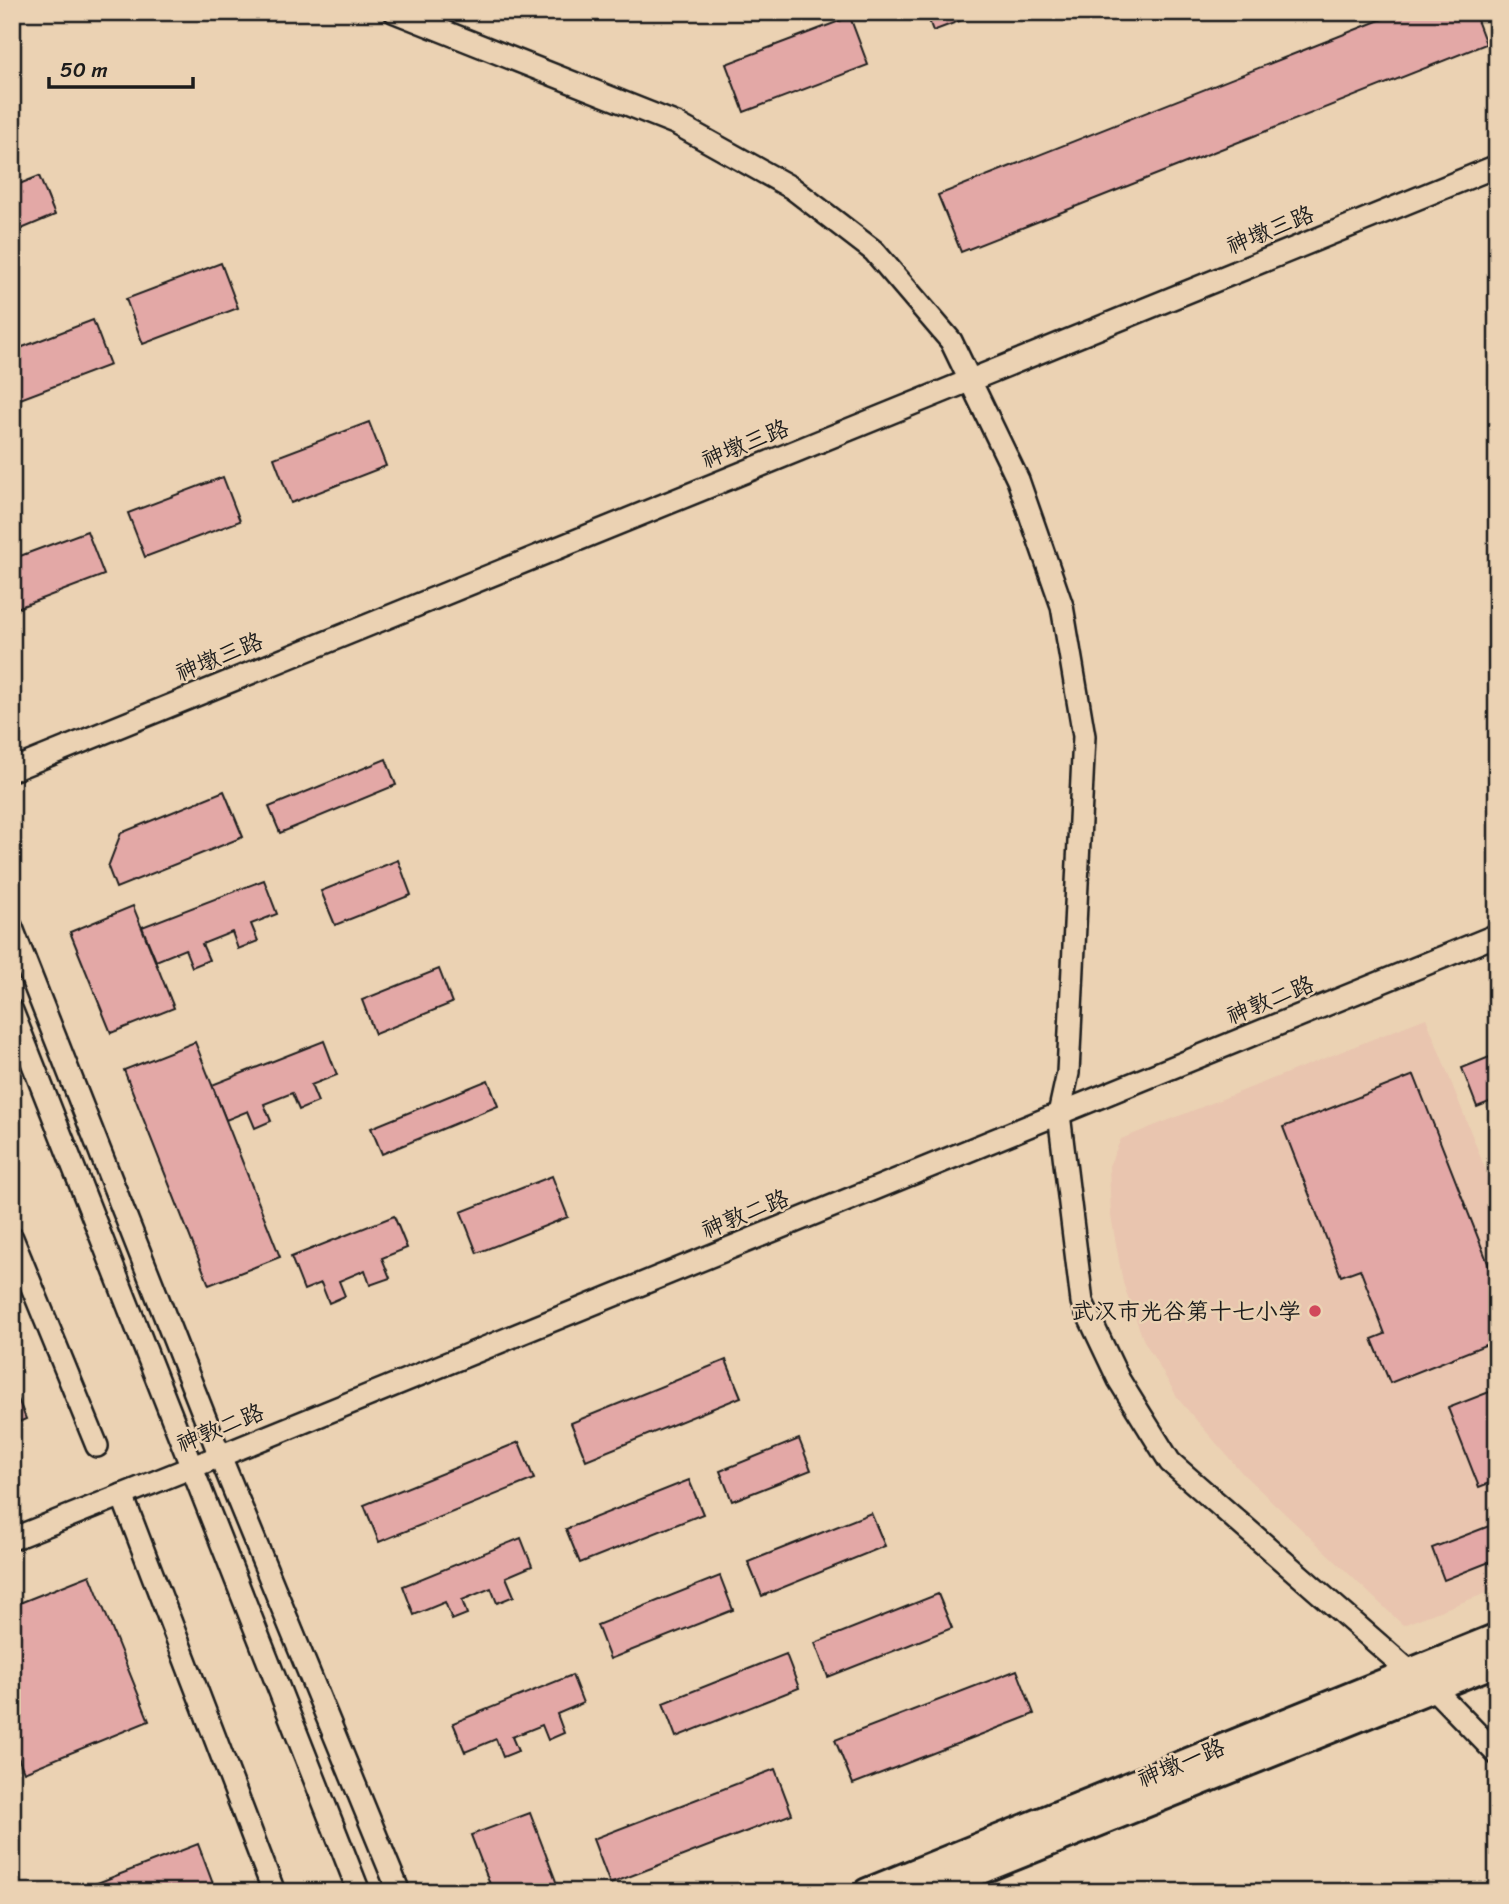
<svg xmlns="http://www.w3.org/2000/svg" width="1509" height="1904" viewBox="0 0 1509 1904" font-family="Sriracha,'LXGW WenKai TC',sans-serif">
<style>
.built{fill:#e9c5af}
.building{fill:#e3a8a6;stroke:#1c1c1c;stroke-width:2}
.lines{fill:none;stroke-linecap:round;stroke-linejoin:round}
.minor-casing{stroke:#1c1c1c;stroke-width:26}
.major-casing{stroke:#1c1c1c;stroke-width:32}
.minor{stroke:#ebd2b3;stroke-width:21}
.major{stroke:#ebd2b3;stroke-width:26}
.poi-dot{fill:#d1495b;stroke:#ebd2b3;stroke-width:2.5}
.labels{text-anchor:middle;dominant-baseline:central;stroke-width:5;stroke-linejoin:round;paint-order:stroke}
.street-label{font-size:23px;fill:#1c1c1c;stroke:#ebd2b3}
.poi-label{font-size:23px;fill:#1c1c1c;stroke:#ebd2b3;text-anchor:end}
</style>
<rect width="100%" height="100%" fill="#ebd2b3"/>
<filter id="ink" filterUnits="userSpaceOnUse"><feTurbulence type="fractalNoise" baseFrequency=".0143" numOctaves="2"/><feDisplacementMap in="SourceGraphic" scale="14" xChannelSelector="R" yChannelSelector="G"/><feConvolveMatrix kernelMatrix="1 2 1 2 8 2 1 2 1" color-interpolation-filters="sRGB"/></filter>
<g filter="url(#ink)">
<path class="built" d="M 1426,1018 L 1497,1199 L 1497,1589 L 1403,1625 L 1243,1474 L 1179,1400 L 1143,1339 L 1123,1283 L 1111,1216 L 1109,1166 L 1121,1139 Z"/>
<g class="building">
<path d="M 926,12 L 983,12 L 933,31 Z"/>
<path d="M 1400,12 L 1474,12 L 1486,44 L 961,252 L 938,195 Z"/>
<path d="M 850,17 L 868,65 L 744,112 L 726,64 Z"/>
<path d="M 39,176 L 55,215 L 12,233 L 12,187 Z"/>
<path d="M 221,263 L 238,308 L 143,344 L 126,299 Z"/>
<path d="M 93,320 L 110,365 L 15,401 L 12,394 L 12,351 Z"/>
<path d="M 369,422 L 386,466 L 291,503 L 274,458 Z"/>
<path d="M 223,477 L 240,521 L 145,557 L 128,513 Z"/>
<path d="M 87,531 L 104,575 L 12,610 L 12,559 Z"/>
<path d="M 386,759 L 396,785 L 280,833 L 269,807 Z"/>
<path d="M 224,791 L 243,837 L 116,888 L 108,867 L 121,833 Z"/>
<path d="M 398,860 L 411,895 L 335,925 L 321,891 Z"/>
<path d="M 264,880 L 277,914 L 251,924 L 258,941 L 238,949 L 232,932 L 202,944 L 209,960 L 192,967 L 185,949 L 156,961 L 142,927 Z"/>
<path d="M 133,906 L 174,1008 L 111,1033 L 70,932 Z"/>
<path d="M 439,969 L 452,1003 L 375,1034 L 362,1000 Z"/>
<path d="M 324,1041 L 337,1075 L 311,1085 L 318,1102 L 299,1110 L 292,1093 L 264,1104 L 271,1121 L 255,1128 L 248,1111 L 226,1120 L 212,1085 Z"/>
<path d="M 195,1042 L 280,1257 L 209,1285 L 124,1070 Z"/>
<path d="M 1497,1054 L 1497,1099 L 1477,1107 L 1462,1068 Z"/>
<path d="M 1414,1075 L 1497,1286 L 1497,1360 L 1490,1343 L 1390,1383 L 1372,1339 L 1385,1334 L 1360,1269 L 1341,1276 L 1283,1127 Z"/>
<path d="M 488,1080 L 498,1106 L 382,1154 L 371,1128 Z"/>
<path d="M 552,1176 L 568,1217 L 477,1253 L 461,1212 Z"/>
<path d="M 394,1216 L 407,1248 L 382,1258 L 390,1278 L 370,1285 L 365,1270 L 339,1281 L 345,1296 L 329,1303 L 321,1283 L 304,1290 L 291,1257 Z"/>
<path d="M 726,1360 L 741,1397 L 586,1460 L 571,1423 Z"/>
<path d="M 12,1384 L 26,1419 L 12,1425 Z"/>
<path d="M 1497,1389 L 1497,1480 L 1479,1487 L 1448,1408 Z"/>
<path d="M 799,1439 L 811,1470 L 732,1501 L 720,1471 Z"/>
<path d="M 519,1442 L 534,1479 L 379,1542 L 364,1505 Z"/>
<path d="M 689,1480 L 703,1514 L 580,1563 L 566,1529 Z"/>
<path d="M 871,1513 L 885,1546 L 762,1596 L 748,1562 Z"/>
<path d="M 1497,1523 L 1497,1559 L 1444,1580 L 1432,1548 Z"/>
<path d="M 521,1538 L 532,1566 L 506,1577 L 514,1596 L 497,1603 L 491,1588 L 462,1600 L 467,1614 L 452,1620 L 445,1602 L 414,1615 L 403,1586 Z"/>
<path d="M 90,1575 L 149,1721 L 24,1772 L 15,1750 L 12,1751 L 12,1606 Z"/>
<path d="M 720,1576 L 733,1610 L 610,1659 L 597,1625 Z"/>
<path d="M 938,1594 L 952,1628 L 828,1677 L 815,1643 Z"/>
<path d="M 786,1654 L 799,1688 L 676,1737 L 663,1703 Z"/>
<path d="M 1017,1670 L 1034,1714 L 853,1784 L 835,1740 Z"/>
<path d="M 572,1675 L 583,1703 L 557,1714 L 564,1733 L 548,1740 L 542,1725 L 512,1737 L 518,1751 L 503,1757 L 496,1739 L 465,1752 L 453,1723 Z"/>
<path d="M 775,1769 L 792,1814 L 610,1884 L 593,1839 Z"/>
<path d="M 530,1813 L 560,1892 L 493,1892 L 471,1835 Z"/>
<path d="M 198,1844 L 216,1892 L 74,1892 Z"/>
</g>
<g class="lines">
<g class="minor-casing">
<g id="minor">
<path d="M 395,12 L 677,124 L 792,188 L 874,251 L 951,341 L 1018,480 L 1062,606 L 1084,736 L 1068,1073 L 1059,1114 L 1082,1302 L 1119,1380 L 1170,1462 L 1409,1671 L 1432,1687 L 1497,1754"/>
<path d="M 12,770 L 1497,166"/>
<path d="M 12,928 L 220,1456 L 399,1892"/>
<path d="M 12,1011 L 359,1892"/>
<path d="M 12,1238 L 97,1446"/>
<path d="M 122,1495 L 274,1892"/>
<path d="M 12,1539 L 220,1456 L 1497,935"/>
</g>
</g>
<g class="major-casing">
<g id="major">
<path d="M 867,1892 L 1497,1637"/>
<path d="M 926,1892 L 1497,1662"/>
</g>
</g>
<use href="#minor" class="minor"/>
<use href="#major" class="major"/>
</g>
</g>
<circle class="poi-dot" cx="1315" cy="1311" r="7"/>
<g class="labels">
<g class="street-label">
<text transform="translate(1270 230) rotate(-22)">神墩三路</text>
<text transform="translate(745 444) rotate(-22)">神墩三路</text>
<text transform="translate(219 657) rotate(-22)">神墩三路</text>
<text transform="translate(1270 1000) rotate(-22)">神敦二路</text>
<text transform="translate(745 1214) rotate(-22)">神敦二路</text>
<text transform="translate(220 1428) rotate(-22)">神敦二路</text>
<text transform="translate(1181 1763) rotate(-22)">神墩一路</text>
</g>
<g class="poi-label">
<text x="1301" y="1311">武汉市光谷第十七小学</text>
</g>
</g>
<rect width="1509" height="1904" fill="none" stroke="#ebd2b3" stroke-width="42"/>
<rect x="21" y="21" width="1467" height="1862" fill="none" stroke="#1c1c1c" stroke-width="2.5" filter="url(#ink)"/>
<path d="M49 77v10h144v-10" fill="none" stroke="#1c1c1c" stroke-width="3.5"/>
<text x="60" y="77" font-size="21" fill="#1c1c1c" stroke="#ebd2b3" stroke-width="5" paint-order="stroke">50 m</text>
</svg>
